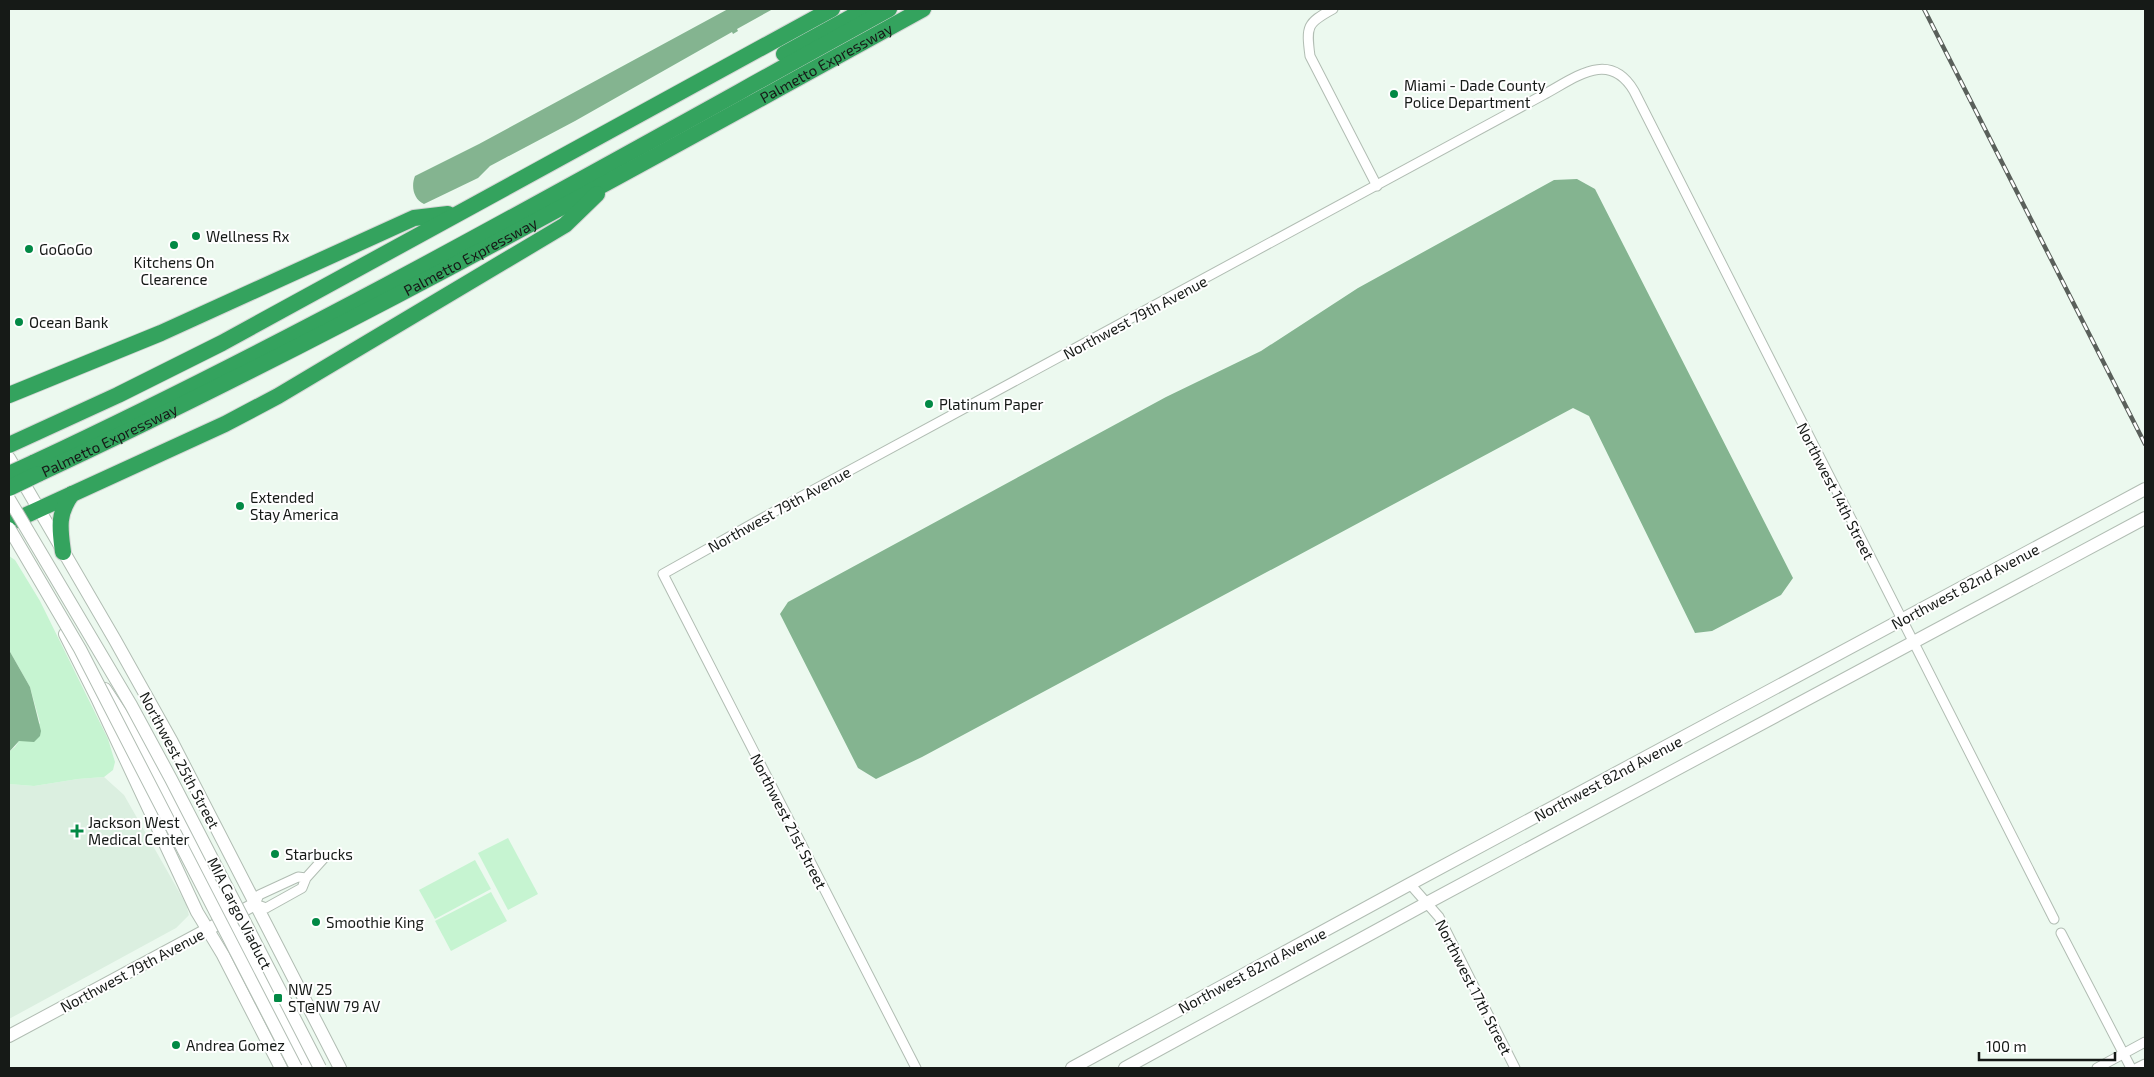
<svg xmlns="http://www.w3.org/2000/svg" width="2154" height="1077" viewBox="0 0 2154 1077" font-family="'Exo 2',sans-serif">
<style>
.built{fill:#dbefe0}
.green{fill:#c6f4d1}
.water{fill:#84b490}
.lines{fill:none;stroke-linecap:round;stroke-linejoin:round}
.street-casing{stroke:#b1bdb3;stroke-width:11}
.secondary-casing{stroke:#b1bdb3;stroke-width:14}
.highway-casing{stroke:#d5d6d5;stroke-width:18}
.street{stroke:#fff;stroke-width:9}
.secondary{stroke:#fff;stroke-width:12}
.highway{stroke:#34a35e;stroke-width:16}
.rail-casing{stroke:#5a605b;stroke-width:4.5}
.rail{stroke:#fff;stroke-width:2.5;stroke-dasharray:8;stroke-linecap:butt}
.secondary-bridge-casing{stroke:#b1bdb3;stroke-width:14;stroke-linecap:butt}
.highway-bridge-casing{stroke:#d5d6d5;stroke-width:18;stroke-linecap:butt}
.secondary-bridge{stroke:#fff;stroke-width:12}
.highway-bridge{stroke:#34a35e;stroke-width:16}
.poi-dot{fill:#028945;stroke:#fff;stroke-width:2}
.labels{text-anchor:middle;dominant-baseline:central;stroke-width:4;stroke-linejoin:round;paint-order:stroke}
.street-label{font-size:15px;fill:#161a17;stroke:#fff}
.poi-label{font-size:15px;fill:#161a17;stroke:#fff;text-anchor:start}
</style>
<rect width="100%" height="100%" fill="#ecf9ef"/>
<path class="built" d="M 104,777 L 124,795 L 186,904 L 189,915 L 176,928 L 9,1019 L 9,784 L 34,786 L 78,779 Z"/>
<g class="green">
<path d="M 9,556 L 15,560 L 40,601 L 108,739 L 115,762 L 113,770 L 104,777 L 78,779 L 34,786 L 9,784 L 9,752 L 15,747 L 19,741 L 24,741 L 40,723 L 30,687 L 9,650 Z"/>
<path d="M 508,838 L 538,894 L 508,910 L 478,853 Z"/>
<path d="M 475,860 L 491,889 L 435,919 L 419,890 Z"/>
<path d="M 491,892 L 507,921 L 451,951 L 435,921 Z"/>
</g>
<g class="water">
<path d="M 728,9 L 773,9 L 737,29 L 738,31 L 733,34 L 732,32 L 575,121 L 505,158 L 490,166 L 478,178 L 424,204 C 413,199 411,186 415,176 L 479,144 Z"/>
<path d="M 1577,179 L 1595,189 L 1793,578 L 1781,595 L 1712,631 L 1695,633 L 1589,416 L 1573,408 L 922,757 L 876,779 L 858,768 L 780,614 L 788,602 L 1166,397 L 1261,351 L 1358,288 L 1554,180 Z"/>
<path d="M 9,650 L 30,687 L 41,731 L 40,736 L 34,742 L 19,741 L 9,752 Z"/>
</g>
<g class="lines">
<g class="street-casing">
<g id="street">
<path d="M 1333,9 C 1307,23 1306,26 1310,56 L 1377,186"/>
<path d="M 306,878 L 298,877 L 259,895 L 255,904 L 266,908 L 302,888 L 306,878 L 324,858"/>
<path d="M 1410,884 L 1439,917 L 1515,1068"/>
<path d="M 2061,933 L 2131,1068"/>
<path d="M 916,1068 L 663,574 L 795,500 L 1543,95 C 1575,78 1609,49 1634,91 L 2054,919"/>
<path d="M 2097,1068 L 2145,1042"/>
<path d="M 2137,1068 L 2145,1064"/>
</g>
</g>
<g class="secondary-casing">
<g id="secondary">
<path d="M 9,458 L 115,640 L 172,742 L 340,1068"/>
<path d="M 65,634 L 97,698 L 197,912 L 223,955 L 281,1068"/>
<path d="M 105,689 L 138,739 L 308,1068"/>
<path d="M 9,1036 L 255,904"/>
<path d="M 1072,1068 L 1410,884 L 2145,489"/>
<path d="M 1125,1068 L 1427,903 L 2145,518"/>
</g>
</g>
<g class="highway-casing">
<g id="highway">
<path d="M 784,54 L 866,9"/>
<path d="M 9,395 L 161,333 L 414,218 L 448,214"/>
<path d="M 9,445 L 118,395 L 222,343 L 832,9"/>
<path d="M 33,463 C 326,326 606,165 889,9"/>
<path id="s1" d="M 38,474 C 340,333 631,170 923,9"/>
<path d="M 9,523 L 225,424 L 278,396 L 565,225 L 597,194"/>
<path d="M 63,552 C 60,529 57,514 72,494"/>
</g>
</g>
<use href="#street" class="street"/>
<use href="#secondary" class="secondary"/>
<use href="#highway" class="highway"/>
<g class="rail-casing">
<path id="rail" d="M 1924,9 L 2145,444"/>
</g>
<use href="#rail" class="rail"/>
<g class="secondary-bridge-casing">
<g id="secondary-bridge">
<path d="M 9,499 L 131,705 L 171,779 L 320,1068"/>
<path d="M 9,528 L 80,649 L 296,1068"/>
</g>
</g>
<g class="highway-bridge-casing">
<g id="highway-bridge">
<path d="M 9,474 L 33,463"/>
<path d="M 9,488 L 38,474"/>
</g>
</g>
<use href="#secondary-bridge" class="secondary-bridge"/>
<use href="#highway-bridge" class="highway-bridge"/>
</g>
<g class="poi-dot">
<circle cx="1394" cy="94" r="5"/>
<circle cx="196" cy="236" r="5"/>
<circle cx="174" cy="245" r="5"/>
<circle cx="29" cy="249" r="5"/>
<circle cx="19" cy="322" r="5"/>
<circle cx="929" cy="404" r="5"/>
<circle cx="240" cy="506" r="5"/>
<path d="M74.5 823.5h5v5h5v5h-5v5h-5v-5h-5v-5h5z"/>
<circle cx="275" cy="854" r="5"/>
<circle cx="316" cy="922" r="5"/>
<rect x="273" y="993" width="10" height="10" rx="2.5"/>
<circle cx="176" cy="1045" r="5"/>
</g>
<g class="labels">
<g class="street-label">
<text stroke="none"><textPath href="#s1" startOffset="889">Palmetto Expressway</textPath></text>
<text stroke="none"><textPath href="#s1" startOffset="484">Palmetto Expressway</textPath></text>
<text transform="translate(1135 317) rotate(-28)">Northwest 79th Avenue</text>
<text stroke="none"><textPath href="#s1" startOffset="79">Palmetto Expressway</textPath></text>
<text transform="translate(1836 491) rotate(63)">Northwest 14th Street</text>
<text transform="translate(779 509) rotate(-29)">Northwest 79th Avenue</text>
<text transform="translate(1965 586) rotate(-28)">Northwest 82nd Avenue</text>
<text transform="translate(180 760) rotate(62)">Northwest 25th Street</text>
<text transform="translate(1608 778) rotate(-28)">Northwest 82nd Avenue</text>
<text transform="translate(789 821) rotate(63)">Northwest 21st Street</text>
<text transform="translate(240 913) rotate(63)">MIA Cargo Viaduct</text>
<text transform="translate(132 970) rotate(-28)">Northwest 79th Avenue</text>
<text transform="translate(1252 970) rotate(-28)">Northwest 82nd Avenue</text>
<text transform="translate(1474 987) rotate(63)">Northwest 17th Street</text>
</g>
<g class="poi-label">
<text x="1404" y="85">Miami - Dade County<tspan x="1404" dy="17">Police Department</tspan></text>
<text x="206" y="236">Wellness Rx</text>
<text x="39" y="249">GoGoGo</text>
<text x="174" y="262" text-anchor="middle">Kitchens On<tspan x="174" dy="17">Clearence</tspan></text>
<text x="29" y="322">Ocean Bank</text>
<text x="939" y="404">Platinum Paper</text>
<text x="250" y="497">Extended<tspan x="250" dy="17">Stay America</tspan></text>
<text x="88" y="822">Jackson West<tspan x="88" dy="17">Medical Center</tspan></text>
<text x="285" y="854">Starbucks</text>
<text x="326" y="922">Smoothie King</text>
<text x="288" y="989">NW 25<tspan x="288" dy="17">ST@NW 79 AV</tspan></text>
<text x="186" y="1045">Andrea Gomez</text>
</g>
</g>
<rect width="2154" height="1077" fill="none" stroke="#161a17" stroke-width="20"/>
<path d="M1979 1052v8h136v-8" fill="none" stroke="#161a17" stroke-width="2.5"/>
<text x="1986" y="1052" font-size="15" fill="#161a17" stroke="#ffffff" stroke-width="4" paint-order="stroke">100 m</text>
</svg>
